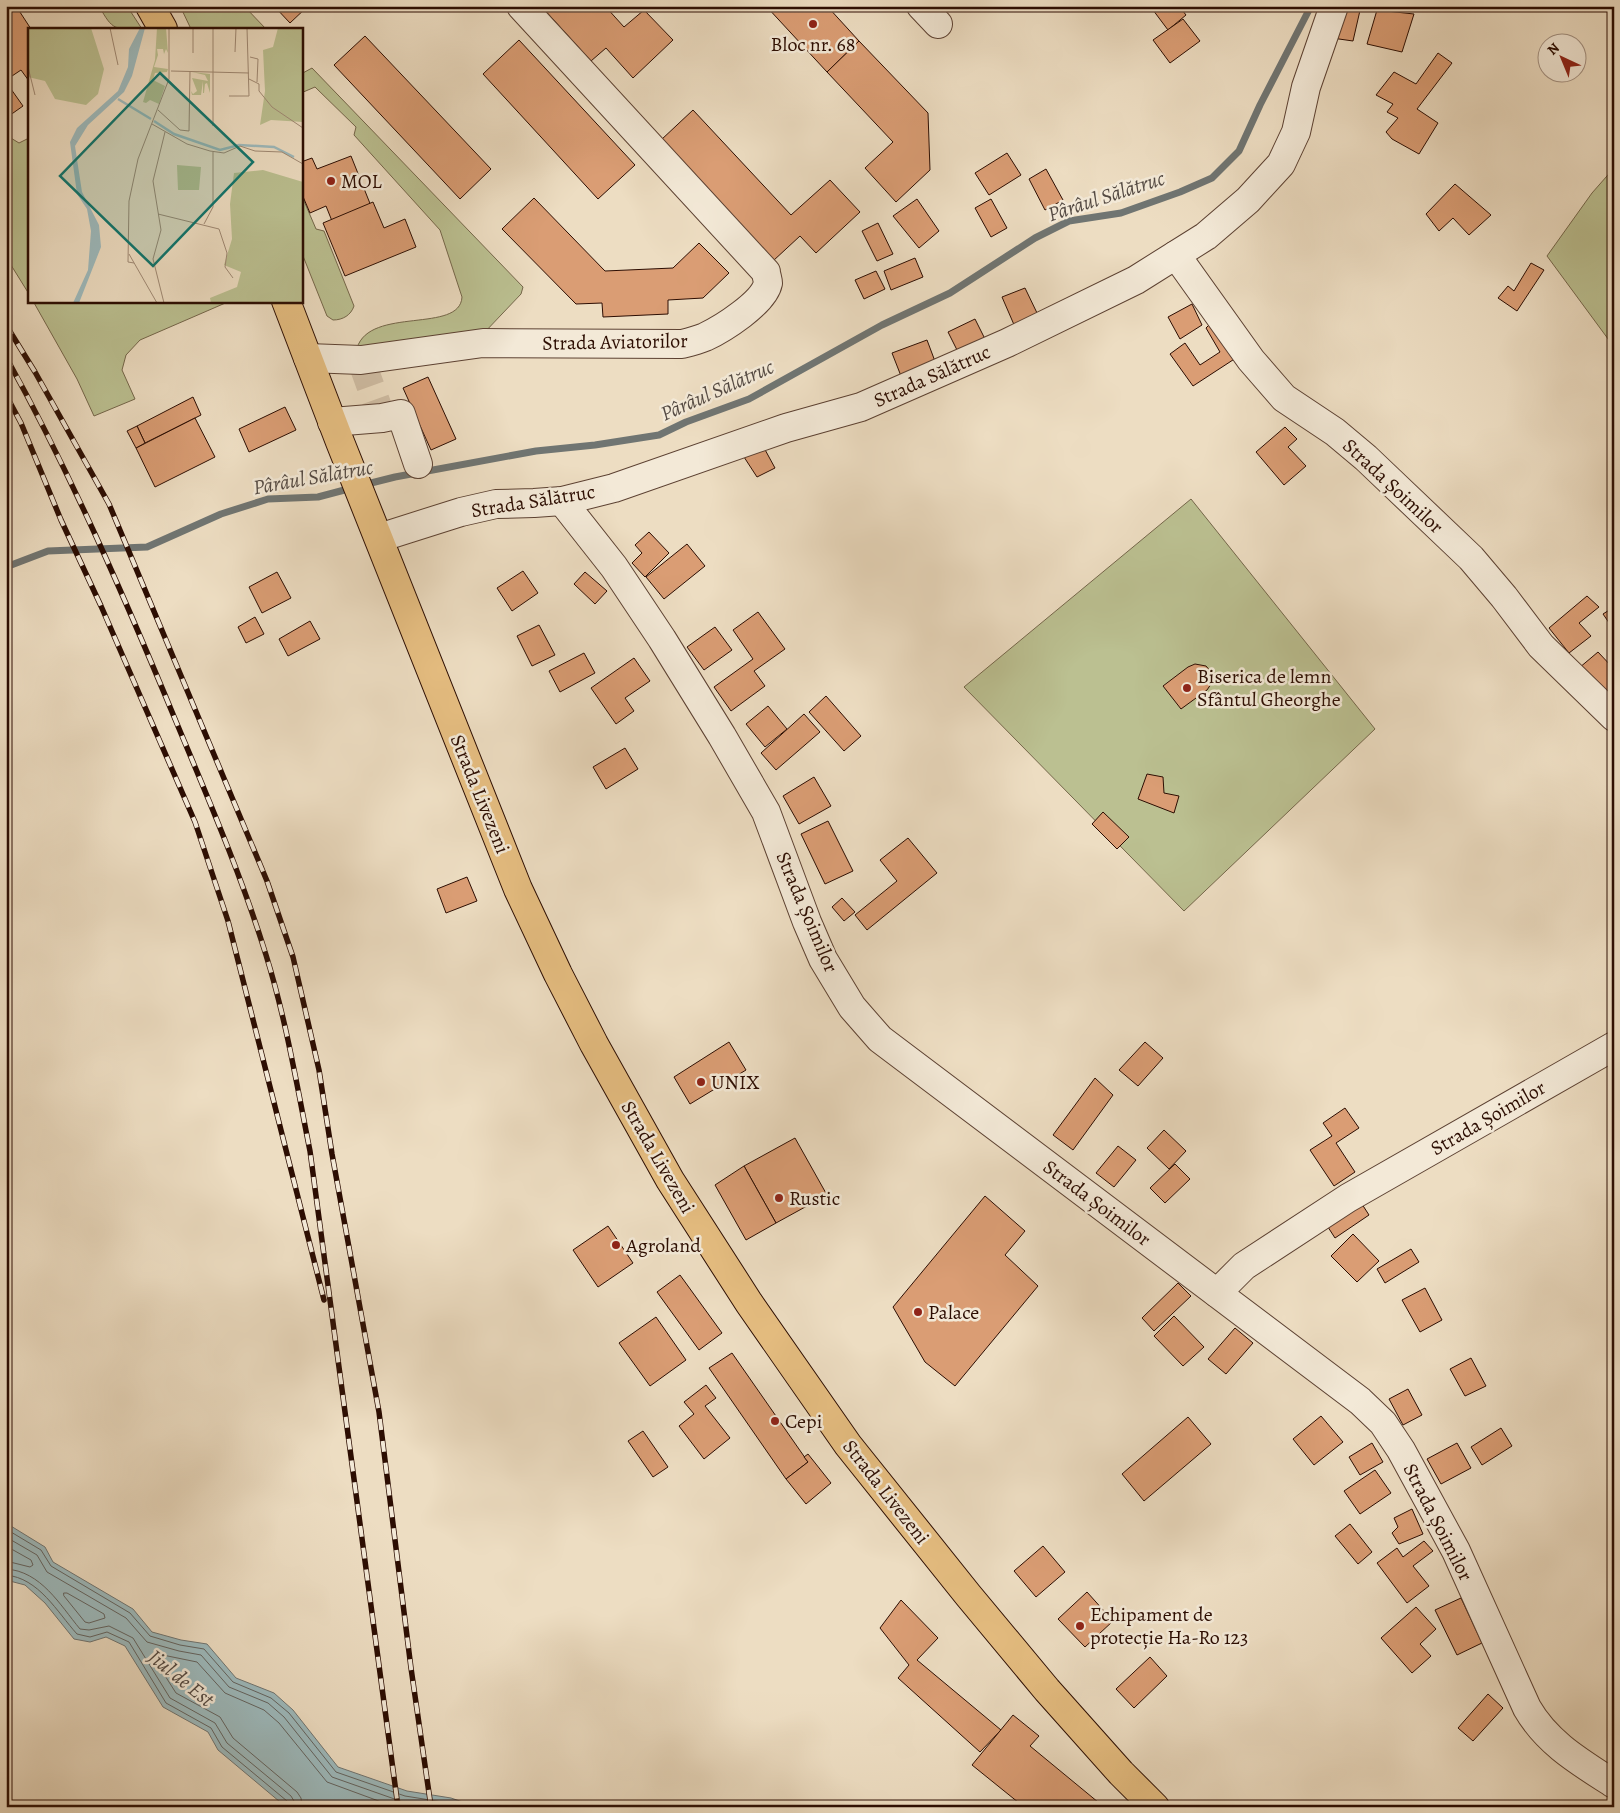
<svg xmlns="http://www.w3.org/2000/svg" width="1620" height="1813" viewBox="0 0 1620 1813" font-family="Alegreya,serif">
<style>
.green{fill:#bbc091;stroke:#74664a}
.water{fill:#9dbabd;stroke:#707572}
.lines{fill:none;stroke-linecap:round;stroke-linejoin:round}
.shore{stroke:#646460;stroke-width:1}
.stream{stroke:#707572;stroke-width:7}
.building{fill:#da9d74;stroke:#2c0d02}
.minor-tunnel{stroke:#d0bea5;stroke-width:28;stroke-dasharray:28 14;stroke-linecap:butt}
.minor-casing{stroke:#5c4132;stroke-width:30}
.major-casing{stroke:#2c0d02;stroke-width:30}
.minor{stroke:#f3e9d7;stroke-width:28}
.major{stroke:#e6be81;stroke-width:28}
.rail-casing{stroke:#2c0d02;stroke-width:5.5}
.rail{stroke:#f3e9d7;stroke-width:4;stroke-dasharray:11;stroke-linecap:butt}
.poi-dot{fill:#8f2418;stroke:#f3e9d7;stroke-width:2}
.labels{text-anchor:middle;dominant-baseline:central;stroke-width:5;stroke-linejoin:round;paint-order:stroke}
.poi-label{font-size:20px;fill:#2c0d02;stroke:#f3e9d7;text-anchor:start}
.street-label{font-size:20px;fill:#2c0d02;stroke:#f3e9d7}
.water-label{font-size:21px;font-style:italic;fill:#544a43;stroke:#f3e9d7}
.inset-river{fill:none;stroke:#9dbabd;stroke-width:2.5}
.inset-road{fill:none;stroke:#a08a75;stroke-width:1}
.view{fill:#0f766e;fill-opacity:0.15;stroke:#0f766e;stroke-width:2.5}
.inset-edge{fill:none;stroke:#2c0d02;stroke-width:2.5}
</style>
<rect width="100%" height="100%" fill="#edddc2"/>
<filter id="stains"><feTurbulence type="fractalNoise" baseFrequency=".004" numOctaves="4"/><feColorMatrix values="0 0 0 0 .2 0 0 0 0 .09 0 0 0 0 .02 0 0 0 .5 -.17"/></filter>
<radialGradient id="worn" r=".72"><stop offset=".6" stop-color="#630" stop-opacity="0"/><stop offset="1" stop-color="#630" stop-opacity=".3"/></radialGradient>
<g class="green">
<path d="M 99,6 L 127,6 L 142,29 C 114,29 113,31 99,6 Z"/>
<path d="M 183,6 L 244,6 L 266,29 L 191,29 L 181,8 Z"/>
<path d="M 312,68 L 523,287 L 521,294 L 483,334 L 357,348 C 370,306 460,334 462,297 L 440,230 L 354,135 L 356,127 L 315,87 L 301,93 L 301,74 Z"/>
<path d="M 6,135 L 19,143 L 29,138 L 29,294 L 6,257 Z"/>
<path d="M 1614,168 L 1614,347 L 1547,256 L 1592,193 Z"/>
<path d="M 301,194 L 316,229 L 324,231 L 354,306 C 351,315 343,320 333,320 L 327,316 L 301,251 Z"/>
<path d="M 33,301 L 230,301 L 140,340 L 126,355 L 122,370 L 135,399 L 94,416 L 77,379 Z"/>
<path d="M 1191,499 L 1375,729 L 1184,911 L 964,687 Z"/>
</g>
<path class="water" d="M 6,1523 L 45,1547 L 53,1562 L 133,1609 L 152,1632 L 181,1640 L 207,1644 L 236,1678 L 274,1693 L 293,1710 L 338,1767 L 407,1791 L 451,1798 L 477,1807 L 286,1807 L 218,1750 L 208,1732 L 163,1707 L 125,1646 L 106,1637 L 90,1642 L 74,1639 L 45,1603 L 25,1585 L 6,1580 Z"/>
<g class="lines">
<g class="shore">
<path d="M 6,1529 L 41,1550 L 51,1566 L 130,1613 L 150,1636 L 180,1645 L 204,1649 L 233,1682 L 271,1698 L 289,1713 L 336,1772 L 405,1796 L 449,1803 L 461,1807"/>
<path d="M 6,1537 L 37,1555 L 47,1572 L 126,1618 L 147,1642 L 179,1651 L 201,1655 L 229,1687 L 268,1703 L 284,1717 L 332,1777 L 403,1802 L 434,1807"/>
<path d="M 6,1546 L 31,1560 L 33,1565 L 30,1567 L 6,1561"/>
<path d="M 6,1569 C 41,1571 60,1605 80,1629 L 89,1630 L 109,1626 L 133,1638 L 170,1698 L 215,1723 L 227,1743 L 291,1796 L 294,1801 L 295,1807"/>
<path d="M 6,1575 C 39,1578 57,1612 77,1634 L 90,1637 L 107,1632 L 129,1642 L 166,1703 L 211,1728 L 222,1747 L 287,1801 L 289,1807"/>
<path d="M 64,1593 L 67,1593 L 104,1614 L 105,1618 L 89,1623 L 85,1622 L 64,1596 Z"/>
<path d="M 302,1807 L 301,1798 L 297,1792 L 233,1738 L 220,1717 L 176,1693 L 153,1657 L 153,1653 L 197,1662 L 225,1693 L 264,1710 L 279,1723 L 327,1782 L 395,1807"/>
</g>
<g class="stream">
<path d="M 363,485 L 395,477 L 536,451 L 595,445 L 659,435 L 686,422 L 749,399 L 882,325 L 950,293 L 1035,238 L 1069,221 L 1121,213 L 1180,192 L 1212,178 L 1239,151 L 1260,105 L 1311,6"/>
<path d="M 6,567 L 48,551 L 147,547 L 221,514 L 268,499 L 318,497 L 352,488"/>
</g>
</g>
<g class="building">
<path d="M 6,6 L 16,6 L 31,29 L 29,29 L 29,81 L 21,70 L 6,80 Z"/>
<path d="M 274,6 L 308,6 L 290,23 Z"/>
<path d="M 409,6 L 420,6 L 414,12 Z"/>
<path d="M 541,6 L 605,6 L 624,27 L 644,10 L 673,40 L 633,78 L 606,48 L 591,61 Z"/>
<path d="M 766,6 L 827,6 L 859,41 L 827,72 Z"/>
<path d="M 1150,6 L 1179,6 L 1186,15 L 1168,30 Z"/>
<path d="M 1343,6 L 1361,6 L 1353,41 L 1332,38 Z"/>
<path d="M 1377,10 L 1414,14 L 1402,52 L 1367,44 Z"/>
<path d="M 1183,19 L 1200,41 L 1170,63 L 1153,40 Z"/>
<path d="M 365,36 L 491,169 L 460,199 L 334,65 Z"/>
<path d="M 519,40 L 635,165 L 598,199 L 483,74 Z"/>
<path d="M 859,41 L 928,113 L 930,170 L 896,202 L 865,168 L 893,142 L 827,72 Z"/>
<path d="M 1438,53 L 1452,63 L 1417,109 L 1438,123 L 1419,154 L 1392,139 L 1386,132 L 1398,118 L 1387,112 L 1393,104 L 1376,95 L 1394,72 L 1416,84 Z"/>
<path d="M 6,82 L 23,106 L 6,118 Z"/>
<path d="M 693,110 L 791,215 L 830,180 L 860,212 L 816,253 L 800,236 L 773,261 L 661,140 Z"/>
<path d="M 1007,153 L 1021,175 L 989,195 L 975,173 Z"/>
<path d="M 351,156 L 373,211 L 334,226 L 326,206 L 310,213 L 301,192 L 301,162 L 312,158 L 317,169 Z"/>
<path d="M 1046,169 L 1063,200 L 1045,210 L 1029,179 Z"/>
<path d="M 1455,184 L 1491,215 L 1469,235 L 1453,218 L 1439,231 L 1426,214 Z"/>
<path d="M 534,198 L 605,271 L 673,268 L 699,243 L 729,273 L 703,298 L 668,300 L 668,314 L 603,317 L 602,303 L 576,304 L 502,229 Z"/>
<path d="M 917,199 L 939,231 L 919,248 L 893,216 Z"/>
<path d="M 991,199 L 1007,228 L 991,237 L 975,208 Z"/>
<path d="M 373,202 L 384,228 L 405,219 L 416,247 L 345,276 L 323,223 Z"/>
<path d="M 878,223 L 893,254 L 877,261 L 862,231 Z"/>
<path d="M 915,258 L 923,277 L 891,290 L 884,271 Z"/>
<path d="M 1531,263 L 1544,270 L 1517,311 L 1498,298 L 1508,286 L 1514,291 Z"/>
<path d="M 876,271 L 885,289 L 864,299 L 855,280 Z"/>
<path d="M 1025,288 L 1038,315 L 1015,327 L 1002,297 Z"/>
<path d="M 1192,304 L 1202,325 L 1180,339 L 1168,317 Z"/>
<path d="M 975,319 L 986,341 L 958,352 L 948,332 Z"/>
<path d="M 1215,319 L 1239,356 L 1193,386 L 1170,354 L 1185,343 L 1200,365 L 1220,352 L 1206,328 Z"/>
<path d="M 927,340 L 936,364 L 901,376 L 892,353 Z"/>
<path d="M 428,377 L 456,439 L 431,450 L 403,388 Z"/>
<path d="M 193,397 L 201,415 L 145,443 L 137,426 Z"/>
<path d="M 285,407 L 296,430 L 249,452 L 239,429 Z"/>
<path d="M 195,418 L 215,457 L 155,487 L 136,448 Z"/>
<path d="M 137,426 L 145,443 L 136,448 L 127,431 Z"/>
<path d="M 1285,427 L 1297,439 L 1288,447 L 1306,466 L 1284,485 L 1256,452 Z"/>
<path d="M 763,446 L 775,468 L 757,477 L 744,457 Z"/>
<path d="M 649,532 L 669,553 L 645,577 L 632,563 L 642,553 L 635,545 Z"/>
<path d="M 687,544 L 705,566 L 664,599 L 646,577 Z"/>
<path d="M 523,571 L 538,593 L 512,611 L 497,588 Z"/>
<path d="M 277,572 L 291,598 L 262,613 L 249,587 Z"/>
<path d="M 585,572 L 607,591 L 595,604 L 574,584 Z"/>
<path d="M 1587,596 L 1599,607 L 1579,623 L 1591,636 L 1569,653 L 1549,628 Z"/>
<path d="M 1614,607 L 1614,630 L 1603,614 Z"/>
<path d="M 758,612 L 785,649 L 754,671 L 765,686 L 731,711 L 714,687 L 753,659 L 733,630 Z"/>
<path d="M 255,617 L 264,634 L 246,643 L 238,627 Z"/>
<path d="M 310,621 L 320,639 L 288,656 L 279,639 Z"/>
<path d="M 539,625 L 555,655 L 532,666 L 517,636 Z"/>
<path d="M 715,627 L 732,650 L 704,670 L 687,647 Z"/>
<path d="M 1598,652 L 1614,669 L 1614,692 L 1607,699 L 1579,668 Z"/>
<path d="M 584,653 L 595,673 L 560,692 L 549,671 Z"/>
<path d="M 634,658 L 650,681 L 625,698 L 634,711 L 616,724 L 591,688 Z"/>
<path d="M 1195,664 L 1206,666 L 1212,673 L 1211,684 L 1207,690 L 1181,709 L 1163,686 L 1188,667 Z"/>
<path d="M 826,696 L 861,736 L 844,751 L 809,712 Z"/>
<path d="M 768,706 L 787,729 L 765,747 L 746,724 Z"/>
<path d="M 804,714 L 820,732 L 776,770 L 761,753 Z"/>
<path d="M 625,748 L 638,769 L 606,789 L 593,767 Z"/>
<path d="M 1147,774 L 1163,777 L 1164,793 L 1179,796 L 1174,813 L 1138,799 Z"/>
<path d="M 814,777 L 831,806 L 799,824 L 783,796 Z"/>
<path d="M 1103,812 L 1129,837 L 1117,849 L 1092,824 Z"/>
<path d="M 828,821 L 853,871 L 825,884 L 801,834 Z"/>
<path d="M 908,838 L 937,873 L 867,930 L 855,915 L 897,881 L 880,860 Z"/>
<path d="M 467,877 L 477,901 L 446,913 L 437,889 Z"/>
<path d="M 842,898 L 855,912 L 844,921 L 832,907 Z"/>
<path d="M 729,1042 L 746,1070 L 690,1104 L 674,1077 Z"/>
<path d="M 1145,1042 L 1163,1058 L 1138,1086 L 1119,1070 Z"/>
<path d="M 1095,1078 L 1113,1095 L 1073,1150 L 1053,1135 Z"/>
<path d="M 1345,1108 L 1359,1128 L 1336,1143 L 1355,1172 L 1334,1186 L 1310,1150 L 1332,1136 L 1323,1123 Z"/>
<path d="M 1164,1130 L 1186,1151 L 1169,1169 L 1147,1148 Z"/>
<path d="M 795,1138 L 827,1195 L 776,1223 L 744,1166 Z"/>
<path d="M 1118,1146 L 1136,1160 L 1114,1187 L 1096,1173 Z"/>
<path d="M 1175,1164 L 1190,1179 L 1165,1203 L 1150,1188 Z"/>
<path d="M 744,1166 L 776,1223 L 746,1240 L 715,1185 Z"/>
<path d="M 985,1196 L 1025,1231 L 1005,1255 L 1038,1286 L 955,1386 L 925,1362 L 893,1307 Z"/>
<path d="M 1360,1201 L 1369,1215 L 1335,1238 L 1326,1224 Z"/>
<path d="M 608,1226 L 633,1263 L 598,1287 L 573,1250 Z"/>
<path d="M 1353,1234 L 1379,1261 L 1357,1282 L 1331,1256 Z"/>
<path d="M 1411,1249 L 1419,1262 L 1385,1283 L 1377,1269 Z"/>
<path d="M 680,1275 L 722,1333 L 699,1350 L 657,1292 Z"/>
<path d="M 1178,1283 L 1191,1296 L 1154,1331 L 1142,1318 Z"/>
<path d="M 1425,1288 L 1442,1320 L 1420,1332 L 1402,1300 Z"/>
<path d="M 1174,1316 L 1204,1347 L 1183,1366 L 1154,1336 Z"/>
<path d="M 656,1317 L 686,1360 L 650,1386 L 619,1343 Z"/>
<path d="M 1235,1328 L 1253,1343 L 1226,1374 L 1208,1359 Z"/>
<path d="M 732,1353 L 808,1462 L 786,1479 L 709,1368 Z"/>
<path d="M 1471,1358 L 1486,1386 L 1465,1396 L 1450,1369 Z"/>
<path d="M 706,1385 L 716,1398 L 705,1406 L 730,1438 L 704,1459 L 679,1426 L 694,1414 L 684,1402 Z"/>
<path d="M 1408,1389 L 1422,1415 L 1403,1425 L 1389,1399 Z"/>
<path d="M 1321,1416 L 1343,1442 L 1314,1465 L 1293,1439 Z"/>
<path d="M 1188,1417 L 1211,1444 L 1144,1501 L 1122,1474 Z"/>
<path d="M 1501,1428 L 1512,1446 L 1482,1465 L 1471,1447 Z"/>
<path d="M 643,1431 L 668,1467 L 653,1477 L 628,1441 Z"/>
<path d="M 1372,1443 L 1383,1462 L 1360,1475 L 1349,1457 Z"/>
<path d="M 1457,1443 L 1471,1468 L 1441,1484 L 1427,1459 Z"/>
<path d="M 808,1454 L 831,1483 L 806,1504 L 786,1479 L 808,1462 L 804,1457 Z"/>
<path d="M 1375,1470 L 1391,1493 L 1360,1514 L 1344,1491 Z"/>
<path d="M 1412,1509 L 1423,1534 L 1399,1544 L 1392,1533 L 1398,1527 L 1394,1518 Z"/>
<path d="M 1350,1524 L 1372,1552 L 1358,1564 L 1335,1536 Z"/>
<path d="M 1424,1541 L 1433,1551 L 1413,1566 L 1429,1586 L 1407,1603 L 1377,1563 L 1397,1548 L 1403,1557 Z"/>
<path d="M 1043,1546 L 1065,1572 L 1036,1597 L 1014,1571 Z"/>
<path d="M 1087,1592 L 1113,1621 L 1085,1647 L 1058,1619 Z"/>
<path d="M 1461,1598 L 1482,1643 L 1457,1655 L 1435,1610 Z"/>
<path d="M 901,1600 L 938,1638 L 917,1660 L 1001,1730 L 980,1752 L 898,1678 L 909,1665 L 880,1628 Z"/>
<path d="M 1416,1607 L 1436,1629 L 1420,1644 L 1431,1656 L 1412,1673 L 1381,1638 Z"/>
<path d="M 1150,1657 L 1167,1676 L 1134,1708 L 1116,1689 Z"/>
<path d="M 1488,1694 L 1503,1708 L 1473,1741 L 1458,1728 Z"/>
<path d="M 1013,1715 L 1039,1736 L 1030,1746 L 1104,1807 L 1024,1807 L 972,1765 Z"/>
</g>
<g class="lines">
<path class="minor-tunnel" d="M 361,360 L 382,418"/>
<g class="minor-casing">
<g id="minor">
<path d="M 921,6 L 938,24"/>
<path d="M 1176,255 L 1251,360 L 1284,398 L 1335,432 L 1366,458 L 1471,558 L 1504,597 L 1541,646 L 1614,717"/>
<path d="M 308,358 L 361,360 L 483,343 L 682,344 C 690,342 698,340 705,337 C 722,329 764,303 768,283 C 768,280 766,275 766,272 L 521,6"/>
<path d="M 332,422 L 382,418 L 401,414 L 418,464"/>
<path d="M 562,501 L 614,567 L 662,639 L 722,736 L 766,812 L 807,922 L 823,959 L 852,1007 L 880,1039 L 1360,1401 L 1383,1423 L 1401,1450 L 1456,1551 L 1527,1708 C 1547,1743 1580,1762 1614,1784"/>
<path d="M 379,538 L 461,512 L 496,504 L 534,503 L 562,501 L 614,488 L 786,428 L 861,407 L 1007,343 L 1136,280 L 1206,236 L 1248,200 L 1281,164 L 1296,132 L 1306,87 L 1334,6"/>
<path d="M 1217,1293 L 1244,1266 L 1348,1198 L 1614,1046"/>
</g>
</g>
<g class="major-casing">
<g id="major">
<path d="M 150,6 L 163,29"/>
<path d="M 286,301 L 340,442 L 518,889 L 558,974 L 594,1044 L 670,1180 L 749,1303 L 848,1445 L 968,1595 L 1047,1690 L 1121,1773 L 1155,1807"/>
</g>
</g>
<use href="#minor" class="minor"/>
<use href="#major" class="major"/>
<g class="rail-casing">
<g id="rail">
<path d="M 6,325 L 35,372 L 109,504 L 267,881 L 293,957 L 319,1070 L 332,1154 L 379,1412 L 411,1668 L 431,1807"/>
<path d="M 6,357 C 71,474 124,596 175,719 C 207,796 241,874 266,955 C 286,1019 297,1086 310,1151 L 398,1807"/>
<path d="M 6,395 L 21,423 L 61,520 L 101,606 L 195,822 L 228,921 L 324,1300"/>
</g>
</g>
<use href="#rail" class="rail"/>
</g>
<g class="poi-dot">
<circle cx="813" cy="24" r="5"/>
<circle cx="331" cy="181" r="5"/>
<circle cx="1187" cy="688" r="5"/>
<circle cx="701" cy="1082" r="5"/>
<circle cx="779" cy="1198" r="5"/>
<circle cx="616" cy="1245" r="5"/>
<circle cx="918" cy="1312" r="5"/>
<circle cx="775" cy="1421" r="5"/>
<circle cx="1080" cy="1626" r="5"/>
</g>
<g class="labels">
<g class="poi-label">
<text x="813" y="44" text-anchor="middle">Bloc nr. 68</text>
<text x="341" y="181">MOL</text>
<text x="1197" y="676">Biserica de lemn<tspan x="1197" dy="23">Sfântul Gheorghe</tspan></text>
<text x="711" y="1082">UNIX</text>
<text x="789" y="1198">Rustic</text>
<text x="626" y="1245">Agroland</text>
<text x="928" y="1312">Palace</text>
<text x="785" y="1421">Cepi</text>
<text x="1090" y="1614">Echipament de<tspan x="1090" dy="23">protecție Ha-Ro 123</tspan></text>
</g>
<g class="street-label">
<text transform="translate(615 342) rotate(-1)">Strada Aviatorilor</text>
<text transform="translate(932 376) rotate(-24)">Strada Sălătruc</text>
<text transform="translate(1393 486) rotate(43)">Strada Șoimilor</text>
<text transform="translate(533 501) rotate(-9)">Strada Sălătruc</text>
<text transform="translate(480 794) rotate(68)">Strada Livezeni</text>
<text transform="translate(807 912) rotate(67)">Strada Șoimilor</text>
<text transform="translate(1488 1118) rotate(-30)">Strada Șoimilor</text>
<text transform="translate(658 1157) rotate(60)">Strada Livezeni</text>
<text transform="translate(1097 1203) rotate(37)">Strada Șoimilor</text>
<text transform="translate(886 1492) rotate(52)">Strada Livezeni</text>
<text transform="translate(1438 1522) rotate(63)">Strada Șoimilor</text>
</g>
<g class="water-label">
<text transform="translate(1106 196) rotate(-18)">Pârâul Sălătruc</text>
<text transform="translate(717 390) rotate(-24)">Pârâul Sălătruc</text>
<text transform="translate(313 477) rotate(-10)">Pârâul Sălătruc</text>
<text transform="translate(181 1678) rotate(39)">Jiul de Est</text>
</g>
</g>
<g transform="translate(28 28)">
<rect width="275" height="275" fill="#edddc2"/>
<path d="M 0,0 L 63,0 L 76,41 L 70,66 L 58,77 L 27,71 L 17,53 L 0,49 ZM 129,0 L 138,0 L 140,25 L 138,21 L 136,26 L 135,21 L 129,21 L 130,27 L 126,39 L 140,41 L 139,44 L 127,45 L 125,52 L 137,58 L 131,76 L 122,72 L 118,75 L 115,74 L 127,32 ZM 250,0 L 275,0 L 275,94 L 243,92 L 232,97 L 237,63 L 235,22 L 245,19 ZM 164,44 L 182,46 L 182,65 L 179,55 L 177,56 L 176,65 L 175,65 L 175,53 L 173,67 L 164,67 L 163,63 L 165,66 L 169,63 L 164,50 L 180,53 L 177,47 ZM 149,137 L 173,139 L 171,162 L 150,162 ZM 235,142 L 275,154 L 275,275 L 183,275 L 182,270 L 209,259 L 213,244 L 196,237 L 204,211 L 202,176 L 206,145 Z" fill="#bbc091"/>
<path d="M 112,0 L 117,0 L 104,48 L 96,64 L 60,97 L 47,118 L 54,164 L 71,197 L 73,219 L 51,275 L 45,275 L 60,242 L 63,203 L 59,181 L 49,166 L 42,114 L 49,100 L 90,63 L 100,39 L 101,21 Z" fill="#9dbabd"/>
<path class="inset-river" d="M 90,71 L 123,91M 126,93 L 146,106 L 192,122 L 211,117 L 246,119 L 266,129"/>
<path class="inset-road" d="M 82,0 L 90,37M 207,24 L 208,0M 165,25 L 165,0M 222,29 L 230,31 L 229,54M 0,39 L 7,67M 143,43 L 221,45M 221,51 L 231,56 L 231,63 L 244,79 L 275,100M 201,68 L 221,68 L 219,0M 130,82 L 152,102 L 161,103 L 162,43M 124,96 L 159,116 L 182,123 L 196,125 L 212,118 L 227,123 L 254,124 L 275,136M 185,98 L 185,0M 130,186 L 191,201 L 199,225 L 197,239 L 205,250M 176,196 L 185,179 L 185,124M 101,226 L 129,275M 106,235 L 100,234 L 101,173 L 110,131 L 141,51 L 141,0M 136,275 L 125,231 L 133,202 L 125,153 L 137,104"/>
<path class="view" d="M 132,45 L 225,134 L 125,238 L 32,148 Z"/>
<rect width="275" height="275" class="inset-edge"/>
</g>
<rect width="1620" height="1813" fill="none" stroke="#edddc2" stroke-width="25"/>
<rect x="8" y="8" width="1605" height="1798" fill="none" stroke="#2c0d02" stroke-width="2.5"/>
<rect x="12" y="12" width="1595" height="1788" fill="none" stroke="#2c0d02"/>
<g transform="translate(1562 58) rotate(316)"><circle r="24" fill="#f3e9d7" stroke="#a39182"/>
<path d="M0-4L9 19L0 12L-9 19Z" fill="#8f2418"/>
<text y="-8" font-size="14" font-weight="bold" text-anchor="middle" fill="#2c0d02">N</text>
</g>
<rect width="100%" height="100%" filter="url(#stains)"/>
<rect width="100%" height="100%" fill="url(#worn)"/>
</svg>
